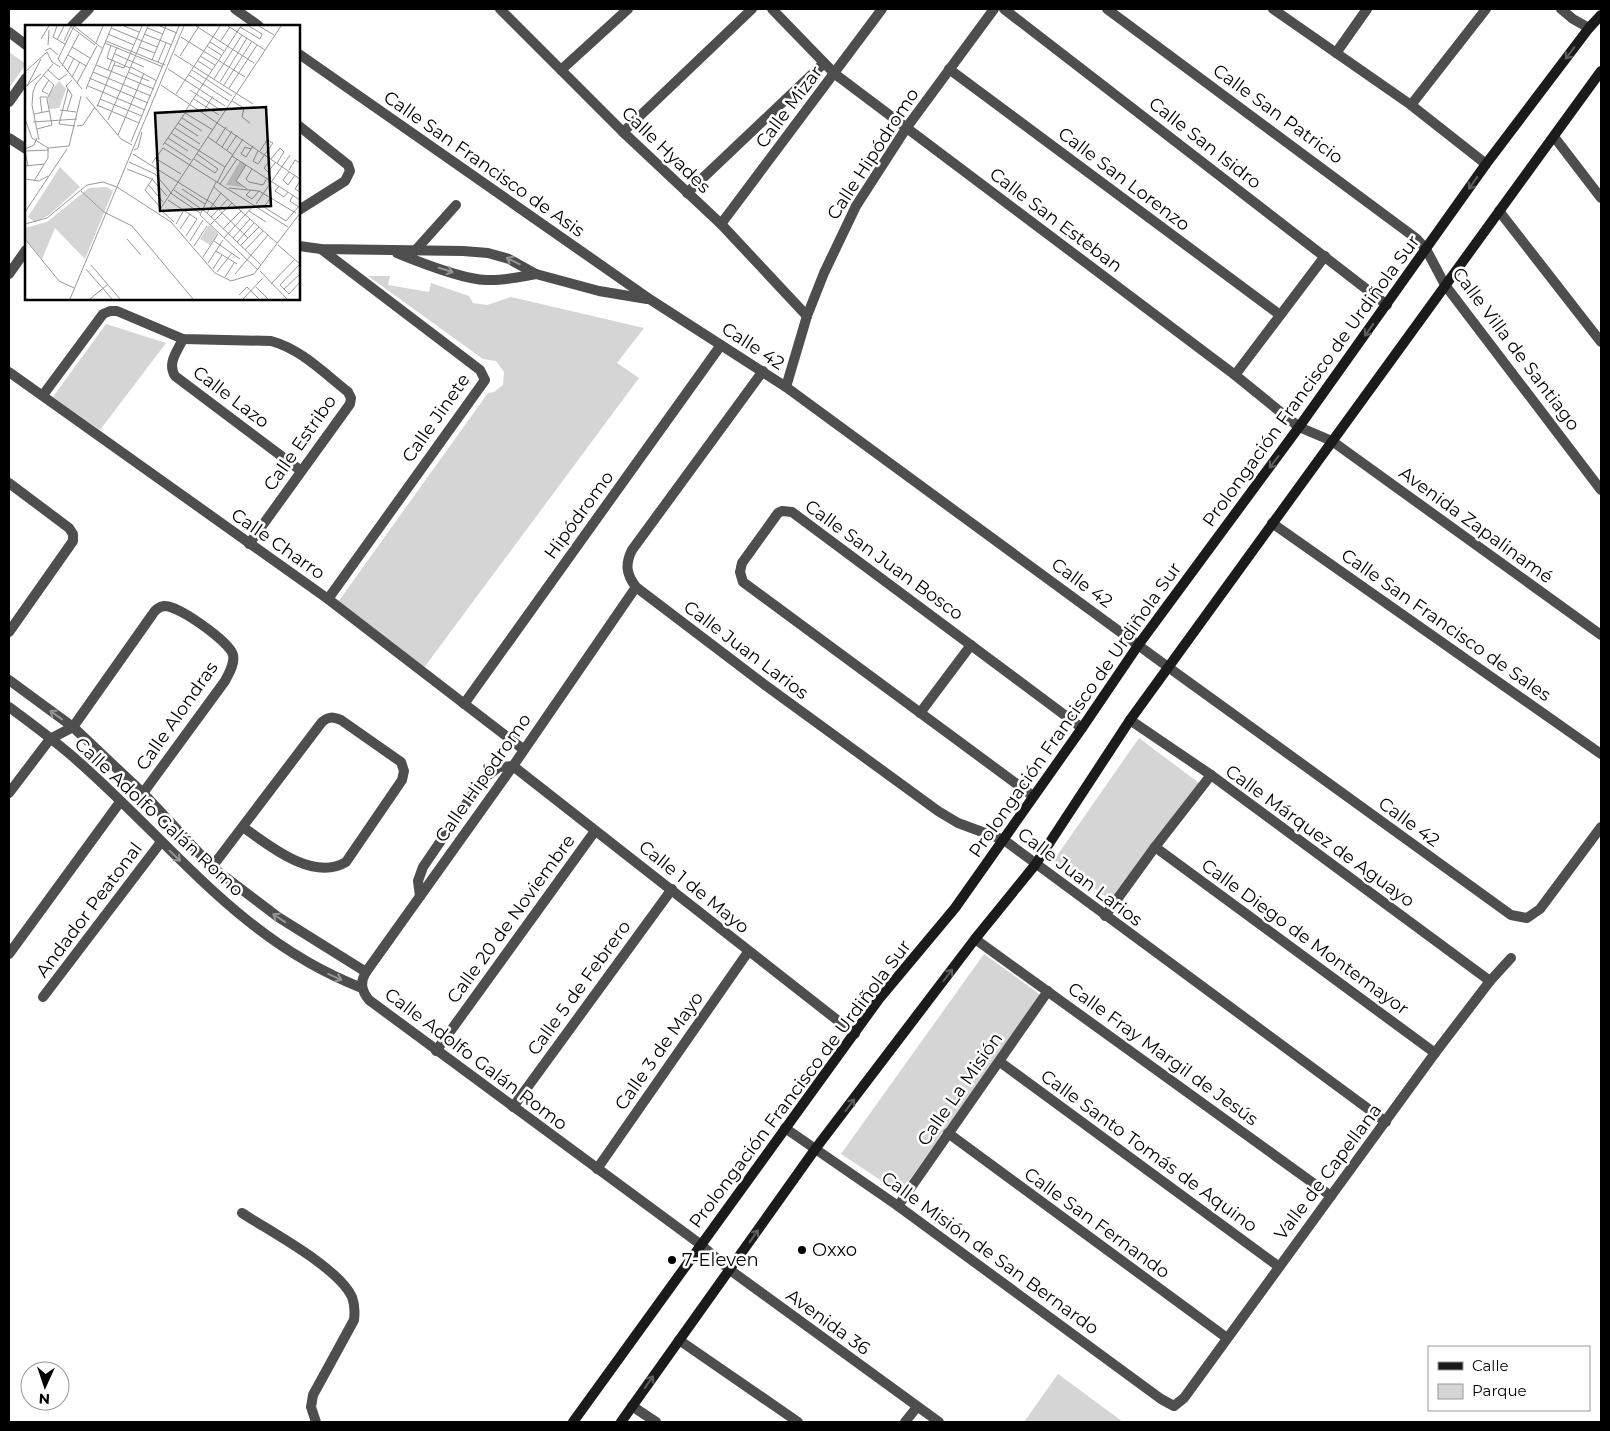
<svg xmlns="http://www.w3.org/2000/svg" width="1610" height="1431" viewBox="0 0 1610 1431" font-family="Montserrat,sans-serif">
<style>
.green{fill:#d5d5d5}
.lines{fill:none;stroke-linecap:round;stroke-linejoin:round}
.minor{stroke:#4e4e4e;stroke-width:10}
.tertiary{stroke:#4e4e4e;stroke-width:10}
.secondary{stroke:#1b1b1b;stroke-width:10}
.oneway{stroke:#5f5f5f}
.oneway2{stroke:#959595}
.poi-dot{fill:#000;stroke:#fff;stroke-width:2}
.labels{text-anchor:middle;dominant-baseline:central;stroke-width:5;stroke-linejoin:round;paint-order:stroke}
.street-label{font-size:18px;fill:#000;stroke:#fff}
.poi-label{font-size:18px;fill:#000;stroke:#fff;text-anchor:start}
.inset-road{fill:none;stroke:#999;stroke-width:1}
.view{fill:#000;fill-opacity:0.15;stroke:#000;stroke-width:2.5}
.inset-edge{fill:none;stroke:#000;stroke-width:2.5}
</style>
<rect width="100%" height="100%" fill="#fff"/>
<g class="green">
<path d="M 9,52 L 26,64 L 9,88 Z"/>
<path d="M 368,276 L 390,276 L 388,285 L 429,292 L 431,283 L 469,296 L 473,303 L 487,305 L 511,297 L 644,328 L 617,363 L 639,378 L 423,669 L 338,602 L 488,393 L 494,392 L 503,385 L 504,372 L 496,361 L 483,359 Z"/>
<path d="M 106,324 L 166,343 L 100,430 L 53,397 Z"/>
<path d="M 1139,738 L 1199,783 L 1112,901 L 1054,860 Z"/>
<path d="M 984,954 L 1042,996 L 900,1193 L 841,1154 Z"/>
<path d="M 1058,1374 L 1123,1422 L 1024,1422 Z"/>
</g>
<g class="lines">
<g class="minor">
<path d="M 235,9 L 259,26"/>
<path d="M 500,9 L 623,132 L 721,224 L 807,316"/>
<path d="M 772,9 L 835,74 L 1235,375 L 1299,427 L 1332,441 L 1601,635"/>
<path d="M 1004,9 L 1387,305"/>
<path d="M 1107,9 L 1417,239 L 1426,249 L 1445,285 L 1601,490"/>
<path d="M 1273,9 L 1411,105 L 1486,164"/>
<path d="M 1561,9 L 1573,19 L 1589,28"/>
<path d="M 72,26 L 89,9"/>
<path d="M 9,32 L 26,45"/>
<path d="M 1336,53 L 1367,9"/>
<path d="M 299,54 L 651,300 L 786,387"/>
<path d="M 949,69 L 1280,315"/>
<path d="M 561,70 L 628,9"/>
<path d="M 9,102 L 26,78"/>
<path d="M 1411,105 L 1486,9"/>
<path d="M 299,126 L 348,165 L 350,171 L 345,181 L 299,210"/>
<path d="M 623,132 L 752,9"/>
<path d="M 9,138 L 26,149"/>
<path d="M 1555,138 L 1601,198"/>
<path d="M 687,193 L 824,63"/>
<path d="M 1499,211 L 1601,342"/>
<path d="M 721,224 L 882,9"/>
<path d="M 299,246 L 321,249 L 463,251 L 488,253 L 509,259 L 536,274 L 599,291 L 647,299"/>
<path d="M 321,249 L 480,370 L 485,380 L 328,599"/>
<path d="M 397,253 C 419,262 462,279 486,280 C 503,281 519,277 536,274"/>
<path d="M 413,253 L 456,205"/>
<path d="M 9,274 L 26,250"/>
<path d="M 183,339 C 177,352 167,363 175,376 L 300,470"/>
<path d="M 763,371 L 632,550 C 625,564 626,574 636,587 L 765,685 L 938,811 L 958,823 L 1004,840 L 1386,1122"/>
<path d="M 9,372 L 328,599 L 523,749"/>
<path d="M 1235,375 L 1325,256"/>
<path d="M 43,395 L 103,314 L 110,311 L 117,311 L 183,339 L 271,341 C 301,349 324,373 348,392 L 351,398 L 350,404 L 249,544"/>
<path d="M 9,483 L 69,528 L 73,534 L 73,541 L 9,632"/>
<path d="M 1272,523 L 1601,754"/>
<path d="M 636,587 L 513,766 L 366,972 C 360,982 361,990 369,1000 L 700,1244"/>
<path d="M 1168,667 L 1511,915 L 1527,918 L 1540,909 L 1601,827"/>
<path d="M 9,680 L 73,727 L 143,793 L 212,867 L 278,917 L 366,972"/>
<path d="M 464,704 L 721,345"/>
<path d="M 9,707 C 33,725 58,743 80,763 C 173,845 242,942 362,988"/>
<path d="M 920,713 L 971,645"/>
<path d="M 1130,720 L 1211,775 L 1490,981"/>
<path d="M 513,766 L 855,1034"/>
<path d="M 9,793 L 50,739 L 73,727 L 152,615 C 155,610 158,607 164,606 C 178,605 230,642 233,655 C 235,664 229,673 225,681 L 143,793"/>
<path d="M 1033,796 L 743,582 L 740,572 L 742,563 L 778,513 L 782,511 L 792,512 L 1082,728"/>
<path d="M 1155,847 L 1435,1053"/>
<path d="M 212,867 L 322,722 C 329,716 333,717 341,720 L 401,762 L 404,771 L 402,780 L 346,862 C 313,882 268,845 243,827"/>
<path d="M 420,896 L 418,881 L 423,867 L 483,779 L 499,767 L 513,766"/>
<path d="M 1105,916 L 1155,847 L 1211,775"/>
<path d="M 975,939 L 1331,1196"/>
<path d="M 9,954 L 120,802"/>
<path d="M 43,997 L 161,842"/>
<path d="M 436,1051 L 595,831"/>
<path d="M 1000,1062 L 1278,1266"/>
<path d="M 513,1107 L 672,889"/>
<path d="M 785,1128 L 898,1206 L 1161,1399 L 1174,1406 L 1184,1398 L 1435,1053 L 1490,981 L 1511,958"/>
<path d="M 948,1133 L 1227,1338"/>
<path d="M 597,1169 L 748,952"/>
<path d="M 898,1206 L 1048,991"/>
<path d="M 242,1213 C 271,1232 338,1267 352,1297 C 355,1305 355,1312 354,1320 L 313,1395 L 311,1407 L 316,1422"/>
<path d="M 679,1340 L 798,1422"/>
<path d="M 632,1406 L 656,1422"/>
<path d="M 905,1422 L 917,1407"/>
</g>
<g class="tertiary">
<path d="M 994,9 L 907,127 L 856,206 L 824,273 L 807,316 L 786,387 L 1168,667"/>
<path d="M 700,1244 L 730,1270 L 939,1422"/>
</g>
<g class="secondary">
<path d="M 573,1422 L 879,999 L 955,908 L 1082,728 L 1139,644 L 1299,427 L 1486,164 L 1589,28 L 1601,15"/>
<path d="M 621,1422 L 816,1148 L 975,939 L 1035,865 L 1130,720 L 1601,71"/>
</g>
</g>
<defs><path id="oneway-shaft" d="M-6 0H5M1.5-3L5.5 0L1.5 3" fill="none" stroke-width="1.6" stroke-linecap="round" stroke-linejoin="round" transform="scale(1.25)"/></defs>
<g class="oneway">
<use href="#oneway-shaft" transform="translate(1570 53) rotate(127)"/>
<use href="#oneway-shaft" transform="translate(1473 183) rotate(125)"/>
<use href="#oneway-shaft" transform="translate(1369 330) rotate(126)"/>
<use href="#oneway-shaft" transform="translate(1274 462) rotate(127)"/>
<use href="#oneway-shaft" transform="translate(948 975) rotate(-53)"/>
<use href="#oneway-shaft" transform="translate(850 1105) rotate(-53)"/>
<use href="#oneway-shaft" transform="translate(754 1236) rotate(-55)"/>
<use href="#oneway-shaft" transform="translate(649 1382) rotate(-55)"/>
</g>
<g class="oneway2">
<use href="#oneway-shaft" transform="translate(513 261) rotate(-153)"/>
<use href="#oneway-shaft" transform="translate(446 270) rotate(17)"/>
<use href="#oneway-shaft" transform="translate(56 715) rotate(-144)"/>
<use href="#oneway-shaft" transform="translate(175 856) rotate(44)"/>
<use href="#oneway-shaft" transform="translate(279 918) rotate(-146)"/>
<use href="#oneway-shaft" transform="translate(335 977) rotate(24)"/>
</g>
<g class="poi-dot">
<circle cx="802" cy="1250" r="5"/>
<circle cx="672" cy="1260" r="5"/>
</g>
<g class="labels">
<g class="street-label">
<text transform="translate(789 107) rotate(-53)">Calle Mizar</text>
<text transform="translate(1278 114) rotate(36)">Calle San Patricio</text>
<text transform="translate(1205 143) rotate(38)">Calle San Isidro</text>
<text transform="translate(666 150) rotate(44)">Calle Hyades</text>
<text transform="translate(873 154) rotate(-57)">Calle Hipódromo</text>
<text transform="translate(484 164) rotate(35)">Calle San Francisco de Asis</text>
<text transform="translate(1124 179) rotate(37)">Calle San Lorenzo</text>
<text transform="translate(1056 220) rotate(37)">Calle San Esteban</text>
<text transform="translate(753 346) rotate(33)">Calle 42</text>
<text transform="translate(1516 349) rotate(53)">Calle Villa de Santiago</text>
<text transform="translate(1311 381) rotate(-54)">Prolongación Francisco de Urdiñola Sur</text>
<text transform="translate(231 397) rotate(37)">Calle Lazo</text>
<text transform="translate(436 418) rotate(-55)">Calle Jinete</text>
<text transform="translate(300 443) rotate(-55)">Calle Estribo</text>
<text transform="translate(579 515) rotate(-54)">Hipódromo</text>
<text transform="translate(1476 525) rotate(36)">Avenida Zapalinamé</text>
<text transform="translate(278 544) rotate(35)">Calle Charro</text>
<text transform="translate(884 560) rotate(36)">Calle San Juan Bosco</text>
<text transform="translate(1082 583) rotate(36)">Calle 42</text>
<text transform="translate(1446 625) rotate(35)">Calle San Francisco de Sales</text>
<text transform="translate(746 650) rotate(37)">Calle Juan Larios</text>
<text transform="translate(1075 710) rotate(-55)">Prolongación Francisco de Urdiñola Sur</text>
<text transform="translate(177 716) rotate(-55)">Calle Alondras</text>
<text transform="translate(483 778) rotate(-55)">Calle Hipódromo</text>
<text transform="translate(159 817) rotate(43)">Calle Adolfo Galán Romo</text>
<text transform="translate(1409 822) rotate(36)">Calle 42</text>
<text transform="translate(1320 836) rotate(36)">Calle Márquez de Aguayo</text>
<text transform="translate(1080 877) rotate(37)">Calle Juan Larios</text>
<text transform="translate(694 887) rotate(39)">Calle 1 de Mayo</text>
<text transform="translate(89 910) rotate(-53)">Andador Peatonal</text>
<text transform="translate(511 919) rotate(-54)">Calle 20 de Noviembre</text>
<text transform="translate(1305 937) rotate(36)">Calle Diego de Montemayor</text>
<text transform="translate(579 988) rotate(-54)">Calle 5 de Febrero</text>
<text transform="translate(659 1051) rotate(-55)">Calle 3 de Mayo</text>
<text transform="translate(1163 1054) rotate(36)">Calle Fray Margil de Jesús</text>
<text transform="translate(476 1059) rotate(37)">Calle Adolfo Galán Romo</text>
<text transform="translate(800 1084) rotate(-53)">Prolongación Francisco de Urdiñola Sur</text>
<text transform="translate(960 1089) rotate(-55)">Calle La Misión</text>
<text transform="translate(1149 1151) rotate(36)">Calle Santo Tomás de Aquino</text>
<text transform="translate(1328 1172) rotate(-53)">Valle de Capellana</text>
<text transform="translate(1097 1223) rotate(36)">Calle San Fernando</text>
<text transform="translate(990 1253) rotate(36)">Calle Misión de San Bernardo</text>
<text transform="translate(828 1322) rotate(36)">Avenida 36</text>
</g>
<g class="poi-label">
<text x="812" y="1250">Oxxo</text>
<text x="682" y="1260">7-Eleven</text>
</g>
</g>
<g transform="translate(25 25)">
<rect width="275" height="275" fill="#fff"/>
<path d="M 34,56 L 41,64 L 34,83 L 24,84 L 23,70 ZM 215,136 L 221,140 L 211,155 L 218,162 L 201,160 ZM 35,142 L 55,162 L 24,190 L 10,197 L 3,192 ZM 82,162 L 88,166 L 60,234 L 30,203 L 17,234 L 1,215 L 0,203 L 22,197 L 64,163 ZM 184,200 L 193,208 L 185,220 L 175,214 Z" fill="#d5d5d5"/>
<path class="inset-road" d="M 32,1 L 28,12 L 40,19M 45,1 L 70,20M 99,1 L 114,7M 135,1 L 152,8M 171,1 L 229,38M 203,1 L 240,25M 234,1 L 249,10M 215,2 L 235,14 L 237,9 L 224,1M 86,3 L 132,22M 122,3 L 138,9M 83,9 L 109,20M 119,9 L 147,20M 156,12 L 220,52M 16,14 L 24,1M 32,15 L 39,1M 39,16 L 46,1M 81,16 L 140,40M 185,17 L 199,26M 195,17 L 205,2M 71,18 L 78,1M 80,18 L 138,42M 23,20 L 24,5M 86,20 L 82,33 L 105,43M 182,21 L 196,30M 47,22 L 65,33M 114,22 L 130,28M 20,26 L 25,23 L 33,30M 90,29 L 119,42M 149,29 L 228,79M 43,30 L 61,41M 155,31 L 174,1M 175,31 L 190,40M 127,35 L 141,1M 173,36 L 187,45M 133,37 L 141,18M 71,40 L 129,64M 89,40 L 99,43 L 117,1M 37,41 L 54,9M 106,42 L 132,56M 143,44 L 200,81M 23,45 L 34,55 L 42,49M 83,45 L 92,22M 167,45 L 207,71M 0,47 L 22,27 L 27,37 L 35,42M 42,47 L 49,33M 68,47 L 126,71M 103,47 L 124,56M 164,50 L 204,76M 47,52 L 55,37M 64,53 L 123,78M 189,54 L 217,10M 195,57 L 222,13M 52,58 L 72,21M 136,60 L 275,154M 199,60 L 227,16M 2,61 L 16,34M 63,61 L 120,85M 0,62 L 16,49M 204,63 L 232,20M 43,64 L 34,99 L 50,101M 57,64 L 33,34 L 49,1 L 78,24M 61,64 L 87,1M 165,65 L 197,86M 23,69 L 17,66 L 24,55M 151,69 L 195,1M 61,72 L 96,114 L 107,120M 75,74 L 117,91M 169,74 L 194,90M 207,76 L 219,83 L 217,92 L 225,98M 72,80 L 114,98M 72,82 L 90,37M 35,85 L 51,87M 161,85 L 216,1M 42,86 L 47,70 L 41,61 L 47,55M 178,87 L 188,71M 17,88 L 15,72 L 22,72M 9,89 L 24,86M 157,93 L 177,106M 0,94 L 7,113 L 23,123 L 44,121 L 56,71M 83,95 L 123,1M 8,97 L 52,94M 153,98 L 173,111M 52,101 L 58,100 L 70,82M 150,103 L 175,119M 12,104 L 27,100 L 22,74 L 29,60 L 18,50M 146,108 L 200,142 L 192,158M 93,110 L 119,48M 183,112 L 208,130M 143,113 L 163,126M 14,115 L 7,80 L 8,67 L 11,59 L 28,39M 106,117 L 154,1M 140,118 L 166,135M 191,118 L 201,102M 138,120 L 160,88 L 188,105M 197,122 L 207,106M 0,124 L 9,120 L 12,113M 226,124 L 220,122 L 216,129 L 221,132 L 228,121M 109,125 L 113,123 L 117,107M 202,125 L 212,110M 0,126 L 24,125M 0,126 L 3,141M 233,126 L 228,136 L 233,139 L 248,118 L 242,115 L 235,126M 108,129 L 188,179 L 223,213M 207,131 L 275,175M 130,133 L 156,149M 169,134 L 190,148 L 193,144 L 172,129M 246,134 L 255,123 L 259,127 L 252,138M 245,135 L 239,143 L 243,147 L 250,138M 104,137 L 130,149 L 147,169 L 175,188M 127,138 L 138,123 L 263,202M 221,140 L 211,156 L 222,164M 0,141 L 19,139M 200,142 L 218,114M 102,144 L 127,154 L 142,171M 227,144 L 221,154 L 224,157 L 238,160 L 242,153M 264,145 L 270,135 L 275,138M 264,147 L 258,155 L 263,160 L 270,150M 128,153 L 120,165 L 135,182M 0,154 L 14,156 L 23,151M 9,156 L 23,133 L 23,123M 275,156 L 270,164 L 275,167M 191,157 L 175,190 L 233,245M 123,159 L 138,177M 195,159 L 212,134M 254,161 L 250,166 L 259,172 L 263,167M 189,162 L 252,218M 204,163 L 234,166 L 271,188M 157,164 L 180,179M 149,165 L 182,188 L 236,240M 226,165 L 221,170 L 227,174 L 234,166M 56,166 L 79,187 L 107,201 L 168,274M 268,170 L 265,176 L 274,182M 246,172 L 239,182 L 261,196 L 275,180M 143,175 L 172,194 L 161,211M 231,179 L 265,130M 136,185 L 149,197M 134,186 L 256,1M 224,186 L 241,197M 0,187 L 42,124M 182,188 L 196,168M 186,192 L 203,174M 0,199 L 22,193 L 62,160 L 78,157 L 92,162 L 159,1M 151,199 L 159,185M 185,200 L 207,178M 155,204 L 165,189M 198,204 L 216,186M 199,213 L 229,180M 208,213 L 225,194M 0,214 L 34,256 L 49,263M 102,214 L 116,230M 165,216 L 178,195M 189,216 L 215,234M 212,217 L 229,198M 216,220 L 234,202M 253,220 L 275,239M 169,221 L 182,201M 220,225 L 238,206M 191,226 L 212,239M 178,232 L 193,209M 183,238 L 198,215M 275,239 L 255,260 L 264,269 L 275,257M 66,240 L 95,274M 61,244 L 87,274M 188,244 L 197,230M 235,246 L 262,274M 192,247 L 207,228M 210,249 L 243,210M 200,252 L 209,238M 246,259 L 270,234M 231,262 L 243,274M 259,264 L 275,249M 214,270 L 222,262 L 234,274M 45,274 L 92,162 L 146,197 L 190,248 L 206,256 L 229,249 L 275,188M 65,274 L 82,260M 218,274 L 237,254"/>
<path class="view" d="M 241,82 L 246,181 L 135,186 L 130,88 Z"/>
<rect width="275" height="275" class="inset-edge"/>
</g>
<rect width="1610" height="1431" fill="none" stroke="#000000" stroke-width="20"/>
<rect x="1428" y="1346" width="162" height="65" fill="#ffffff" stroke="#999999"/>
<rect x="1438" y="1362" width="25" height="8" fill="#1b1b1b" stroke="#999999"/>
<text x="1472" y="1371" font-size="15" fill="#000000">Calle</text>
<rect x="1438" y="1384" width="25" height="15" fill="#d5d5d5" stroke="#999999"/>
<text x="1472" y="1396" font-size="15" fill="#000000">Parque</text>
<g transform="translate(45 1386) rotate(183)"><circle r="24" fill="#ffffff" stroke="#999999"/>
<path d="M0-4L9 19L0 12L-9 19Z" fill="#000000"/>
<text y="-8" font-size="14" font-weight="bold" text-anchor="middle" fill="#000000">N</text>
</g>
</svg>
